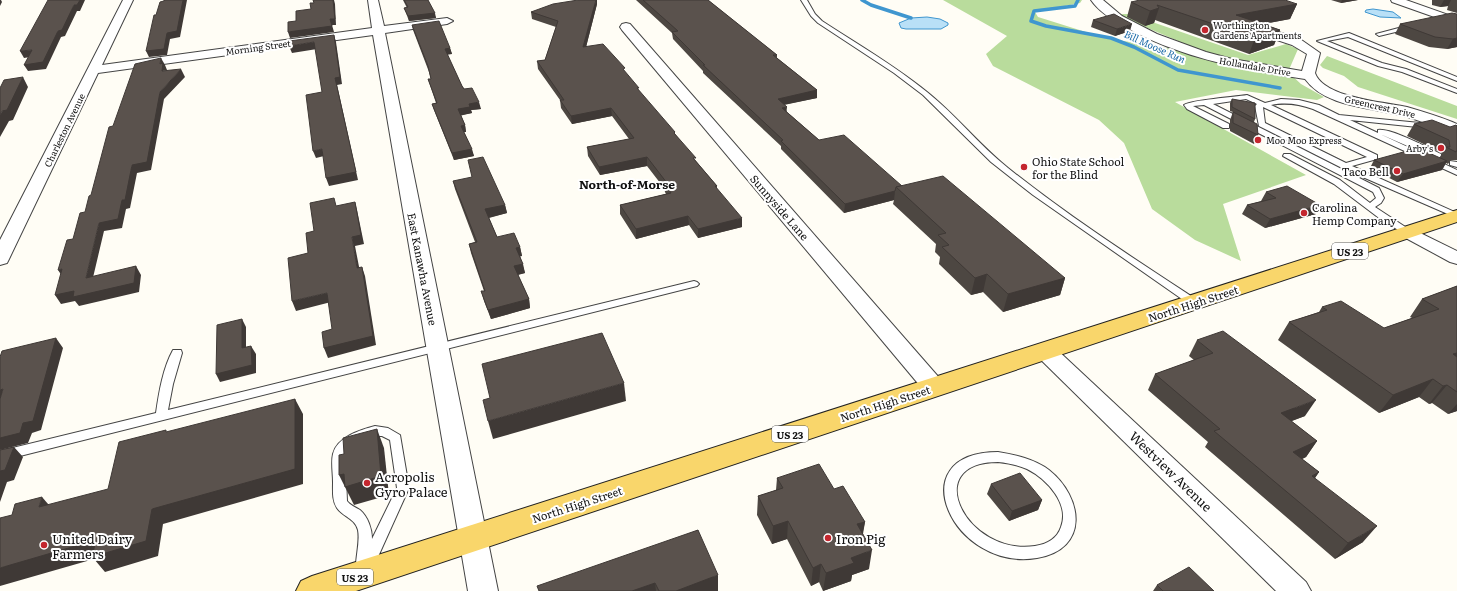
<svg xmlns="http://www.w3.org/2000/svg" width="1457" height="591" viewBox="0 0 1457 591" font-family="Literata,serif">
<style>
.forest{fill:#b9dc9c}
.water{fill:#b9e0f7;stroke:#3f96cf}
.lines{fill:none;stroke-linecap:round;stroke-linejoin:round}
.stream{stroke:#3f96cf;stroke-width:3.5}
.service-casing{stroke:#444;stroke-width:2}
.minor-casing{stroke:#444;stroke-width:2}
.primary-casing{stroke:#222;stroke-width:2}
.service{fill:#fff;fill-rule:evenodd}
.minor{fill:#fff;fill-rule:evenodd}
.primary{fill:#f9d66b;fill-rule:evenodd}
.wall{fill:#4d4742}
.shaded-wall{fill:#3f3936}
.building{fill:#5a524d;stroke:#3f3936}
.poi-dot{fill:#c4262e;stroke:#fff;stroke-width:1.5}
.labels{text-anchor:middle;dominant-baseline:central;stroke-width:4;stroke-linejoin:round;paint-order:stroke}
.far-poi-label{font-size:9px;fill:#111;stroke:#fff;text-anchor:start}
.far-street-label{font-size:9px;fill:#111;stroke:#fff}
.far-water-label{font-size:10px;font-style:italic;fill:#1768a6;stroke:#fff}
.shield{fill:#fff;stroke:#585858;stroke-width:1}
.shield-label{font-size:10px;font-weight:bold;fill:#111}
.poi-label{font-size:11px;fill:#111;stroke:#fff;text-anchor:start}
.street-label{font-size:11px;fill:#111;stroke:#fff}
.neighbourhood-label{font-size:12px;font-weight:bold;fill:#111;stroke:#fff}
.near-street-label{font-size:13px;fill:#111;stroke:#fff}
.near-poi-label{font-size:13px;fill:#111;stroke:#fff;text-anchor:start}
</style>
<rect width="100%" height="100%" fill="#fffdf5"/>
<g class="forest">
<path d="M 943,0 L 1082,0 L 1080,3 L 1035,12 L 1038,17 L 1105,38 L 1211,55 L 1124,18 L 1121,14 L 1129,14 L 1248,55 L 1286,44 L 1298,49 L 1288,72 L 1301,84 L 1324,97 L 1317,100 L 1236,90 L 1175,102 L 1306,175 L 1223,204 L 1241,261 L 1195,240 L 1152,209 L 1124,143 L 1099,120 L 993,66 L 986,54 L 1007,36 Z"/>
<path d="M 1327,56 L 1457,106 L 1457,119 L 1358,87 L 1344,76 L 1323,68 L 1320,65 Z"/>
</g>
<g class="water">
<path d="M 1373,9 L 1393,12 L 1401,18 L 1380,17 L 1365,12 L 1366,10 Z"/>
<path d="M 927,17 L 940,19 L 948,23 L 948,25 L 941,29 L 906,29 L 901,28 L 899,23 L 911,18 Z"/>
</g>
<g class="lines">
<g class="stream">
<path d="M 862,0 L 871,5 L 911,18"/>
<path d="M 1078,0 L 1075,6 L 1034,11 L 1031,21 L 1046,26 L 1111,38 L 1134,47 L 1178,70 L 1280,88"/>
</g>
<g class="service-casing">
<g id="service">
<path d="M 801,0 L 807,0 L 815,14 L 822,21 C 857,44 894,65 927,92 C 956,115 979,145 1008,168 C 1068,216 1133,258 1197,300 L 1198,302 L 1197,304 L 1189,304 L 1033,195 L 991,162 L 923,95 L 894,73 L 818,23 L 811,16 Z"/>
<path d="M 1410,25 L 1413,27 L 1412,28 L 1379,36 L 1376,34 Z"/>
<path d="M 1349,33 L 1457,77 L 1457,81 L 1348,37 L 1327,41 L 1382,63 L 1406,69 L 1457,89 L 1457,93 L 1402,72 L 1378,66 L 1317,41 Z"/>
<path d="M 1247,95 L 1265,103 L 1281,99 L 1299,100 L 1319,105 L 1339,115 L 1430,124 L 1430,128 L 1427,128 L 1350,120 L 1378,133 L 1378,130 C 1391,128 1428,148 1441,154 L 1441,158 L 1435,158 L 1380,134 L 1457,170 L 1457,175 L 1313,109 C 1299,104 1286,102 1271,105 L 1377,155 L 1377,159 L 1352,166 L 1457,213 L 1457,218 L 1342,168 L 1259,126 L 1255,106 L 1257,104 L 1246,99 L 1213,104 L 1379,188 L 1384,198 L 1381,203 L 1375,207 L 1413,232 L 1411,234 L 1405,234 L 1383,221 L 1334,184 L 1283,156 L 1284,154 L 1290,154 L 1340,180 L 1370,203 L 1376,198 L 1373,192 L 1204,105 L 1193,106 L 1229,124 L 1229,128 L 1223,128 L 1187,109 L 1184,105 C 1191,100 1235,97 1247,95 ZM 1263,107 L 1367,157 L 1346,163 L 1265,123 Z"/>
<path d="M 1450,161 L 1457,162 L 1457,167 L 1450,165 Z"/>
<path d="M 694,281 L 697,282 L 699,284 L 697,286 L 0,461 L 0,451 L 156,413 C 159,392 163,368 173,350 L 181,350 L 182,353 L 173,384 L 168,410 Z"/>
<path d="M 375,426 L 388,428 L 400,435 L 409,488 L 368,579 L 363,580 L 358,579 C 352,566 361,545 358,530 C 355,518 343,517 337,508 C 332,500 333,491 333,482 C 333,473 331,462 333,454 C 337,437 360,430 375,426 ZM 375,436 L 382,436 L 390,440 L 397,488 L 372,539 C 372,529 368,517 360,510 C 355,507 350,505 347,501 L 345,455 L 359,442 Z"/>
<path d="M 998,452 C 1016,455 1034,459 1049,470 C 1083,497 1090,549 1037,558 C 953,572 898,452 998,452 ZM 998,462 C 1008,463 1018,465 1027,469 C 1047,479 1070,504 1061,527 C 1057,539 1047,544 1035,546 C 966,556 919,462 998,462 Z"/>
</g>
</g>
<g class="minor-casing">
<g id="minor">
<path d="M 123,0 L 133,0 L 102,65 L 372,28 L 368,0 L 378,0 L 384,26 L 447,18 L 453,21 L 447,24 L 385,33 L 498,591 L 468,591 L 373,35 L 98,73 L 9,259 L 7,263 L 0,265 L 0,240 Z"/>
<path d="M 1091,0 L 1103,0 L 1122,16 L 1157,34 L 1206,52 L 1232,59 L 1302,71 L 1307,54 L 1292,45 L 1265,36 L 1263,33 L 1269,29 L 1300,39 L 1320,53 L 1315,73 C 1324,98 1384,102 1407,107 C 1424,112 1441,117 1457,124 L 1457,133 C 1439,129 1422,121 1404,116 C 1372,107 1326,108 1305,79 C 1242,69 1184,59 1127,28 C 1114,21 1099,12 1091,0 Z"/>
<path d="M 1391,0 L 1406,0 L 1457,18 L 1457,25 L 1392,2 Z"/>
<path d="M 626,23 L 630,24 L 942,381 L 945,387 L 942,393 L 934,395 L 926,393 L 622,30 L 620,27 L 622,24 Z"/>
<path d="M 1408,227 L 1457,251 L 1457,264 L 1450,262 L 1402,236 L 1399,232 L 1402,228 Z"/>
<path d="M 1045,344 L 1053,346 L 1306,582 L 1311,591 L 1276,591 L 1037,356 L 1034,351 L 1037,346 Z"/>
</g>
</g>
<g class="primary-casing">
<path id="primary" d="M 1457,210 L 1457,222 L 356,591 L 296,591 L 301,581 L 312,576 Z"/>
</g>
<use href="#service" class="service"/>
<use href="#minor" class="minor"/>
<use href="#primary" class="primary"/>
</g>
<g class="wall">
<path d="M 403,0 L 428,0 L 436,18 L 409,21 L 406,13 L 404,8 L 407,8 Z"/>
<path d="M 636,0 L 708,0 L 777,55 L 777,58 L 817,90 L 817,98 L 784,105 L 787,112 L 819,140 L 902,186 L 1065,278 L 1060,295 L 1003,312 L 983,292 L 971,295 L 939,264 L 940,257 L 935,252 L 936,244 L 893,204 L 894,200 L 844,213 L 781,149 L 781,146 L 703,73 L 703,71 L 673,39 L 672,33 Z"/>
<path d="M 1331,0 L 1358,0 L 1341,3 Z"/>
<path d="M 1432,0 L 1457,0 L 1457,13 L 1447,10 L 1448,6 L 1440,7 L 1432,5 Z"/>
<path d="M 1131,2 L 1297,4 L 1290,19 L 1263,24 L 1280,30 L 1274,45 L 1249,54 L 1155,20 L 1154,23 L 1145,26 L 1127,17 Z"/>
<path d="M 597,4 L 586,47 L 625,72 L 639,91 L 675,134 L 696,161 L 717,186 L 717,189 L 742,227 L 698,238 L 689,225 L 636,239 L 620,214 L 620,205 L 666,194 L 665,192 L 664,188 L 647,166 L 600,175 L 588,156 L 587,147 L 629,139 L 612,116 L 572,124 L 561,108 L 560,100 L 538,69 L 537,61 L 545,60 L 556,27 L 532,19 L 531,12 Z"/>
<path d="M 1457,14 L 1457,47 L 1447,49 L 1429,47 L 1395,34 L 1400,24 Z"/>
<path d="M 1093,20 L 1130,31 L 1115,36 L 1091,27 Z"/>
<path d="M 412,25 L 450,48 L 452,54 L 447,54 L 462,86 L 481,109 L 471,110 L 472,113 L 461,115 L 465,125 L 466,132 L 464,132 L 474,156 L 454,160 L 434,110 L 432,104 L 436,103 L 428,79 L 431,79 L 429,72 L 413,30 Z"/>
<path d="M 1232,99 L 1255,119 L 1254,122 L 1258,135 L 1254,144 L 1230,131 L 1230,120 L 1233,112 L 1230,111 L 1230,103 Z"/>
<path d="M 1414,124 L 1450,127 L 1457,126 L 1457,160 L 1451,160 L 1448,164 L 1446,163 L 1442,170 L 1397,182 L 1370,168 L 1374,160 L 1439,158 L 1442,154 L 1442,153 L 1407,136 Z"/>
<path d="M 453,181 L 505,205 L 507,213 L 489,218 L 497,237 L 520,247 L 522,256 L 520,256 L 525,273 L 518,275 L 529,299 L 530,308 L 491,319 L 484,301 L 481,291 L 484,291 L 471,253 L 469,244 L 475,242 L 455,189 Z"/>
<path d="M 1266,192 L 1316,214 L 1265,228 L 1242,214 L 1247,205 L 1262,201 L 1261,201 Z"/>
<path d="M 1457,286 L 1457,411 L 1448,414 L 1432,403 L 1429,404 L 1419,397 L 1379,413 L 1278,340 L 1289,322 L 1319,312 L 1322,307 L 1384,328 L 1412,318 L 1410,317 L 1422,299 Z"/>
<path d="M 1197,340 L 1305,416 L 1291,421 L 1317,441 L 1306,457 L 1302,459 L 1319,472 L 1315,478 L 1363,542 L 1335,559 L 1205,447 L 1208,442 L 1148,390 L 1155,374 L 1194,360 L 1189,356 Z"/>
<path d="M 777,478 L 834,489 L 865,522 L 863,534 L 869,569 L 852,575 L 851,581 L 823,591 L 819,582 L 811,586 L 787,539 L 772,544 L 757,515 L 758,496 L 776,490 Z"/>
<path d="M 991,484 L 1042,500 L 1038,510 L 1009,521 L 987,494 Z"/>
<path d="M 698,530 L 718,591 L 539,591 Z"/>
<path d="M 1157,585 L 1214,591 L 1153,591 Z"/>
</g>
<g class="shaded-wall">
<path d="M 0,0 L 1,0 L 2,2 L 0,6 Z"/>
<path d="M 80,0 L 85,0 L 80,11 L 77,11 L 65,36 L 61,37 L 46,69 L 28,71 L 24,65 L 58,31 L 74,5 Z"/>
<path d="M 183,0 L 187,0 L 180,37 L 170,39 L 167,55 L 149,57 L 146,51 L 167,33 Z"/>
<path d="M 333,0 L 334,0 L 335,4 L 336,25 L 332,25 L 334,32 L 290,38 L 288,32 L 330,19 Z"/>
<path d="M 596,0 L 597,0 L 597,4 L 584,55 L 583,47 Z"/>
<path d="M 1342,0 L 1358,0 L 1341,3 Z"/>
<path d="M 1444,0 L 1451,0 L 1448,6 L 1440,7 Z"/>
<path d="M 1297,4 L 1290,19 L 1231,30 L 1236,15 Z"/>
<path d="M 1159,8 L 1154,23 L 1145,26 L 1150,11 Z"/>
<path d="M 435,13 L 436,18 L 409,21 L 408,16 Z"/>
<path d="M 1132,24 L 1130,31 L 1115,36 L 1117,29 Z"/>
<path d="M 1280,30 L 1274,45 L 1249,54 L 1255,38 Z"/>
<path d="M 334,35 L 336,42 L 342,84 L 337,85 L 358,180 L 329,186 L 326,178 L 335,78 Z"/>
<path d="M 1457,38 L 1457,47 L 1447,49 L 1453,39 Z"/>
<path d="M 314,42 L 317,49 L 292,53 L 289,46 Z"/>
<path d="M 450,48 L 452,54 L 446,55 L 445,49 Z"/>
<path d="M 32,50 L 36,56 L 24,58 L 20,51 Z"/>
<path d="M 161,58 L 165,65 L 167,70 L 162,71 L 160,64 Z"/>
<path d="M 181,69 L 185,77 L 164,99 L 151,170 L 137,173 L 130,208 L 126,209 L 122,228 L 104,231 L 91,286 L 86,278 L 99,223 L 122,200 L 132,165 L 160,92 Z"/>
<path d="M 23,77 L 28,87 L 13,120 L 9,121 L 0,137 L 0,115 Z"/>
<path d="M 817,90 L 817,98 L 777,106 L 778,99 Z"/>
<path d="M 479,102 L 481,109 L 471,110 L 472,113 L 459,116 L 458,109 L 469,104 Z"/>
<path d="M 787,107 L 786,115 L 782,108 Z"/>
<path d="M 611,108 L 612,116 L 572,124 L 571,116 Z"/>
<path d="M 465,125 L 466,132 L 463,132 L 461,126 Z"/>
<path d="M 322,149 L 324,156 L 316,158 L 313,151 Z"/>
<path d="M 472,149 L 474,156 L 454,160 L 452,153 Z"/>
<path d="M 647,157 L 647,166 L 600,175 L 599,167 Z"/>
<path d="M 1447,161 L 1442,170 L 1397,182 L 1403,174 Z"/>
<path d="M 895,191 L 894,200 L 844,213 L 845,204 Z"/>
<path d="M 355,202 L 357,210 L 364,244 L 355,246 L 361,277 L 357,268 L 352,237 Z"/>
<path d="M 505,205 L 507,213 L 487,218 L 485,209 Z"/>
<path d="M 1320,205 L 1316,214 L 1265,228 L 1270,219 Z"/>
<path d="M 688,216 L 689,225 L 636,239 L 636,229 Z"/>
<path d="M 742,218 L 742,227 L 698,238 L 698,229 Z"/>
<path d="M 520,247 L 522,256 L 518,257 L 516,248 Z"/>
<path d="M 523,264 L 525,273 L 516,275 L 514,266 Z"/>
<path d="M 136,266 L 141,275 L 139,292 L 79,306 L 75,301 L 61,304 L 55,295 Z"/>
<path d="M 362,267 L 365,276 L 376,345 L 328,358 L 324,348 Z"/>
<path d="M 62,269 L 64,279 L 58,270 Z"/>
<path d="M 987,274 L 983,292 L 971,295 L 975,278 Z"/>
<path d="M 1065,278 L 1060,295 L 1003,312 L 1008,294 Z"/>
<path d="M 327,293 L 331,302 L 296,311 L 292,301 Z"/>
<path d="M 529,299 L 530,308 L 491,319 L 488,310 Z"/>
<path d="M 242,319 L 246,327 L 246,356 L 242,348 Z"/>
<path d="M 56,338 L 63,348 L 41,430 L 32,433 L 28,443 L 0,450 L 0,438 Z"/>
<path d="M 251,346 L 256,354 L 256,373 L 220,382 L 216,374 Z"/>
<path d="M 1457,353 L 1457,366 L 1453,354 Z"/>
<path d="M 1433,379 L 1419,397 L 1379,413 L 1393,395 Z"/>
<path d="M 624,383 L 626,401 L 493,439 L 488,421 Z"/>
<path d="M 1447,385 L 1432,403 L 1429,404 L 1443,386 Z"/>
<path d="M 3,389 L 0,402 L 0,390 Z"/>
<path d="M 295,399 L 303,414 L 303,484 L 163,524 L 158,556 L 105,572 L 94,559 L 0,586 L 0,568 L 152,509 Z"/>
<path d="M 1316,400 L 1305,416 L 1271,429 L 1281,413 Z"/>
<path d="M 1457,404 L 1457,411 L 1448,414 Z"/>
<path d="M 377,429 L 384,448 L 389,495 L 354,505 L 339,475 Z"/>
<path d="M 1317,441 L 1306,457 L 1283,468 L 1293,452 Z"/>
<path d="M 14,447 L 23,457 L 14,480 L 7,482 L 0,502 L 0,471 Z"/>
<path d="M 1319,472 L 1308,488 L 1312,476 Z"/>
<path d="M 42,497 L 55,512 L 39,507 Z"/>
<path d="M 1042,500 L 1038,510 L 1009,521 L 1012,511 Z"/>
<path d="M 788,521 L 787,539 L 772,544 L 773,526 Z"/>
<path d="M 865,522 L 861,540 L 857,524 Z"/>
<path d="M 1377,526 L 1363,542 L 1335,559 L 1348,543 Z"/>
<path d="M 872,550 L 869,569 L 852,575 L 851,581 L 823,591 L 826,573 L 851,558 Z"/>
<path d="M 821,564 L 819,582 L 811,586 L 813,568 Z"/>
<path d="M 718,575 L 718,591 L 676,591 Z"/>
<path d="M 655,583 L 656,591 L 632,591 Z"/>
</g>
<g class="building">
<path d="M 48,0 L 80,0 L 77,5 L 74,5 L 62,30 L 58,31 L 43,62 L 24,65 L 32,50 L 20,51 Z"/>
<path d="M 164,0 L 183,0 L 177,31 L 167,33 L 164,49 L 146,51 L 154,15 L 156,15 L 160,2 L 164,1 Z"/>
<path d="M 313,0 L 333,0 L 335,19 L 330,19 L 332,26 L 288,32 L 288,22 L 296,21 L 296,11 L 311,9 L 310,3 L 314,3 Z"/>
<path d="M 404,0 L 428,0 L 435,13 L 408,16 L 404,8 L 408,7 Z"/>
<path d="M 578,0 L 596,0 L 583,47 L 603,44 L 625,68 L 623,69 L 639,88 L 637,88 L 675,132 L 674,133 L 696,158 L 693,158 L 717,186 L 715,186 L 742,218 L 698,229 L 688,216 L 636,229 L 620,205 L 671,193 L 664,183 L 667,183 L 647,157 L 599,167 L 587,147 L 634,138 L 611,108 L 571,116 L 560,100 L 564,100 L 537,61 L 545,60 L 558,21 L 531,12 L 553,4 Z"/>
<path d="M 643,0 L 708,0 L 777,55 L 773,55 L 817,90 L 778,99 L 787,107 L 782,108 L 819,140 L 844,135 L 902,186 L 896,187 L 895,191 L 845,204 L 781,141 L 783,140 L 703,65 L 705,65 L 672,32 L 678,31 Z"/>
<path d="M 1140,0 L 1285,0 L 1297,4 L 1236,15 L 1280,30 L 1255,38 L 1157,5 L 1159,8 L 1150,11 L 1131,2 Z"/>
<path d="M 1452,13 L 1457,14 L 1457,38 L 1453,39 L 1435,37 L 1400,24 Z"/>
<path d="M 1114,14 L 1132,24 L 1117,29 L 1093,20 Z"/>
<path d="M 439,21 L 450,48 L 445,49 L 462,86 L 464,89 L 472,88 L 479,102 L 469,104 L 470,107 L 458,109 L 465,125 L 461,126 L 472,149 L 452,153 L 432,104 L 437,103 L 428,79 L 431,79 L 428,66 L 412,25 Z"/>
<path d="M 334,35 L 340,77 L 335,78 L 356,172 L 326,178 L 322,149 L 313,151 L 306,95 L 322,92 L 314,42 L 289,46 L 289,41 Z"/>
<path d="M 161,58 L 160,64 L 163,63 L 162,71 L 181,69 L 160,92 L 147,162 L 132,165 L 125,200 L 122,200 L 118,219 L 99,223 L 86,278 L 136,266 L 134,283 L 73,297 L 74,291 L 55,295 L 62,269 L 58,270 L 67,240 L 73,239 L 80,213 L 85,212 L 89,196 L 91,195 L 109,127 L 113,126 L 135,64 Z"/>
<path d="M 23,77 L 7,110 L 2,111 L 0,115 L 0,88 L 4,80 Z"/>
<path d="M 1232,99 L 1255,103 L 1255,119 L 1232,107 Z"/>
<path d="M 1233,112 L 1257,124 L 1258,135 L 1233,123 Z"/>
<path d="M 1432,120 L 1450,127 L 1456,125 L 1457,126 L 1457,150 L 1456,152 L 1446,147 L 1450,147 L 1449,140 L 1414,124 Z"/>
<path d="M 1418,148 L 1447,161 L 1403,174 L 1374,160 Z"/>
<path d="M 483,157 L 505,205 L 485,209 L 497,237 L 514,233 L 520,247 L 516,248 L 523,264 L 514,266 L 529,299 L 488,310 L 481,291 L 485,291 L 469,244 L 477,242 L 453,181 L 472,177 L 468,160 Z"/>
<path d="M 943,176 L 1065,278 L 1008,294 L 987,274 L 975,278 L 942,247 L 949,245 L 938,235 L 946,233 L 896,187 Z"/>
<path d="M 1287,186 L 1320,205 L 1270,219 L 1247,205 L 1276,198 L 1266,192 Z"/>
<path d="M 334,198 L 336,206 L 355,202 L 361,235 L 352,237 L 357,268 L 362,267 L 373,336 L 324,348 L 322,332 L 332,329 L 327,293 L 292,301 L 288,258 L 308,253 L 306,233 L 314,231 L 310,203 Z"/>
<path d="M 1457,286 L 1457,353 L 1453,354 L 1457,357 L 1457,392 L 1447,385 L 1443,386 L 1433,379 L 1393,395 L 1289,322 L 1327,310 L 1322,307 L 1341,301 L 1384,328 L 1439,309 L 1422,299 Z"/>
<path d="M 242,319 L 242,348 L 251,346 L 252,365 L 216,374 L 217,325 Z"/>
<path d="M 1223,331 L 1316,400 L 1281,413 L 1317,441 L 1293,452 L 1319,472 L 1312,476 L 1377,526 L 1348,543 L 1214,431 L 1220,429 L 1155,374 L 1213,353 L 1197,340 Z"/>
<path d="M 602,333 L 624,383 L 488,421 L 483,400 L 490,398 L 482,364 Z"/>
<path d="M 56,338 L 33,421 L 23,423 L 20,433 L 0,438 L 0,399 L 3,389 L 0,390 L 0,357 L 2,351 Z"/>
<path d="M 295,399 L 295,469 L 152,509 L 146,541 L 92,557 L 96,540 L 0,568 L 0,518 L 12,515 L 15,504 L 42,497 L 39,507 L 108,489 L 119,442 L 166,430 L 166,432 Z"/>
<path d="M 377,429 L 381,476 L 345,487 L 344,474 L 339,475 L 339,455 L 344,454 L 343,438 Z"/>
<path d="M 14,447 L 5,470 L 0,471 L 0,450 Z"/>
<path d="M 819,464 L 834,489 L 843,486 L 865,522 L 857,524 L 872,550 L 851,558 L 854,563 L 826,573 L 821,564 L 813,568 L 788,521 L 773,526 L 758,496 L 783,488 L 777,478 Z"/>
<path d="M 1020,473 L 1042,500 L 1012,511 L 991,484 Z"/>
<path d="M 698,530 L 718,575 L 676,591 L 659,591 L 655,583 L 632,591 L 539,591 L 537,586 Z"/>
<path d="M 1189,567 L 1214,591 L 1163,591 L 1157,585 Z"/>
</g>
<g class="poi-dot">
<circle cx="1205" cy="30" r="4"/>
<circle cx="1258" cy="140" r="4"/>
<circle cx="1441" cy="148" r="4"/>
<circle cx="1024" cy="167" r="4"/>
<circle cx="1397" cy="171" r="4"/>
<circle cx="1304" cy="213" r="4"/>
<circle cx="367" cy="483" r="4"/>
<circle cx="828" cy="538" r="4"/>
<circle cx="44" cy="545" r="4"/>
</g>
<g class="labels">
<g class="far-poi-label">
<text x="1213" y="25">Worthington<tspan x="1213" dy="10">Gardens Apartments</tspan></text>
<text x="1266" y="140">Moo Moo Express</text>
<text x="1433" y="148" text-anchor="end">Arby's</text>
</g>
<g class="far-street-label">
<text transform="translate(258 47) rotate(-8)">Morning Street</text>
<text transform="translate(1255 66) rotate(10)">Hollandale Drive</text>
<text transform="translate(1380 106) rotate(13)">Greencrest Drive</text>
<text transform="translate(64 130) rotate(-64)">Charleston Avenue</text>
</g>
<g class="far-water-label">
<text transform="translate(1155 46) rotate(24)">Bill Moose Run</text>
</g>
<g class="shield">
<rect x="1332" y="243" width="36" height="16" rx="3"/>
<rect x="772" y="426" width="36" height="16" rx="3"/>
<rect x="337" y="569" width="36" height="16" rx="3"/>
</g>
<g class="shield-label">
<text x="1350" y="251">US 23</text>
<text x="790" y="434">US 23</text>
<text x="355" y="577">US 23</text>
</g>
<g class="poi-label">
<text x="1032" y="161">Ohio State School<tspan x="1032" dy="13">for the Blind</tspan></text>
<text x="1389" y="171" text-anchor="end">Taco Bell</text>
<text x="1312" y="207">Carolina<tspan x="1312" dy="13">Hemp Company</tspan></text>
</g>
<g class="street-label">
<text transform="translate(780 207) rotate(49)">Sunnyside Lane</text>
<text transform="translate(423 269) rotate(79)">East Kanawha Avenue</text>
<text transform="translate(1193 303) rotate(-18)">North High Street</text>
<text transform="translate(885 403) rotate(-18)">North High Street</text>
<text transform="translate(577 504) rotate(-18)">North High Street</text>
</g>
<g class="neighbourhood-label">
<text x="627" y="184">North-of-Morse</text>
</g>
<g class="near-street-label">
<text transform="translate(1171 471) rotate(44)">Westview Avenue</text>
</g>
<g class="near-poi-label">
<text x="375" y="476">Acropolis<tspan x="375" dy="15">Gyro Palace</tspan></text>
<text x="52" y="538">United Dairy<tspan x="52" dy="15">Farmers</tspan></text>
<text x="836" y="538">Iron Pig</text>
</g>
</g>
</svg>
